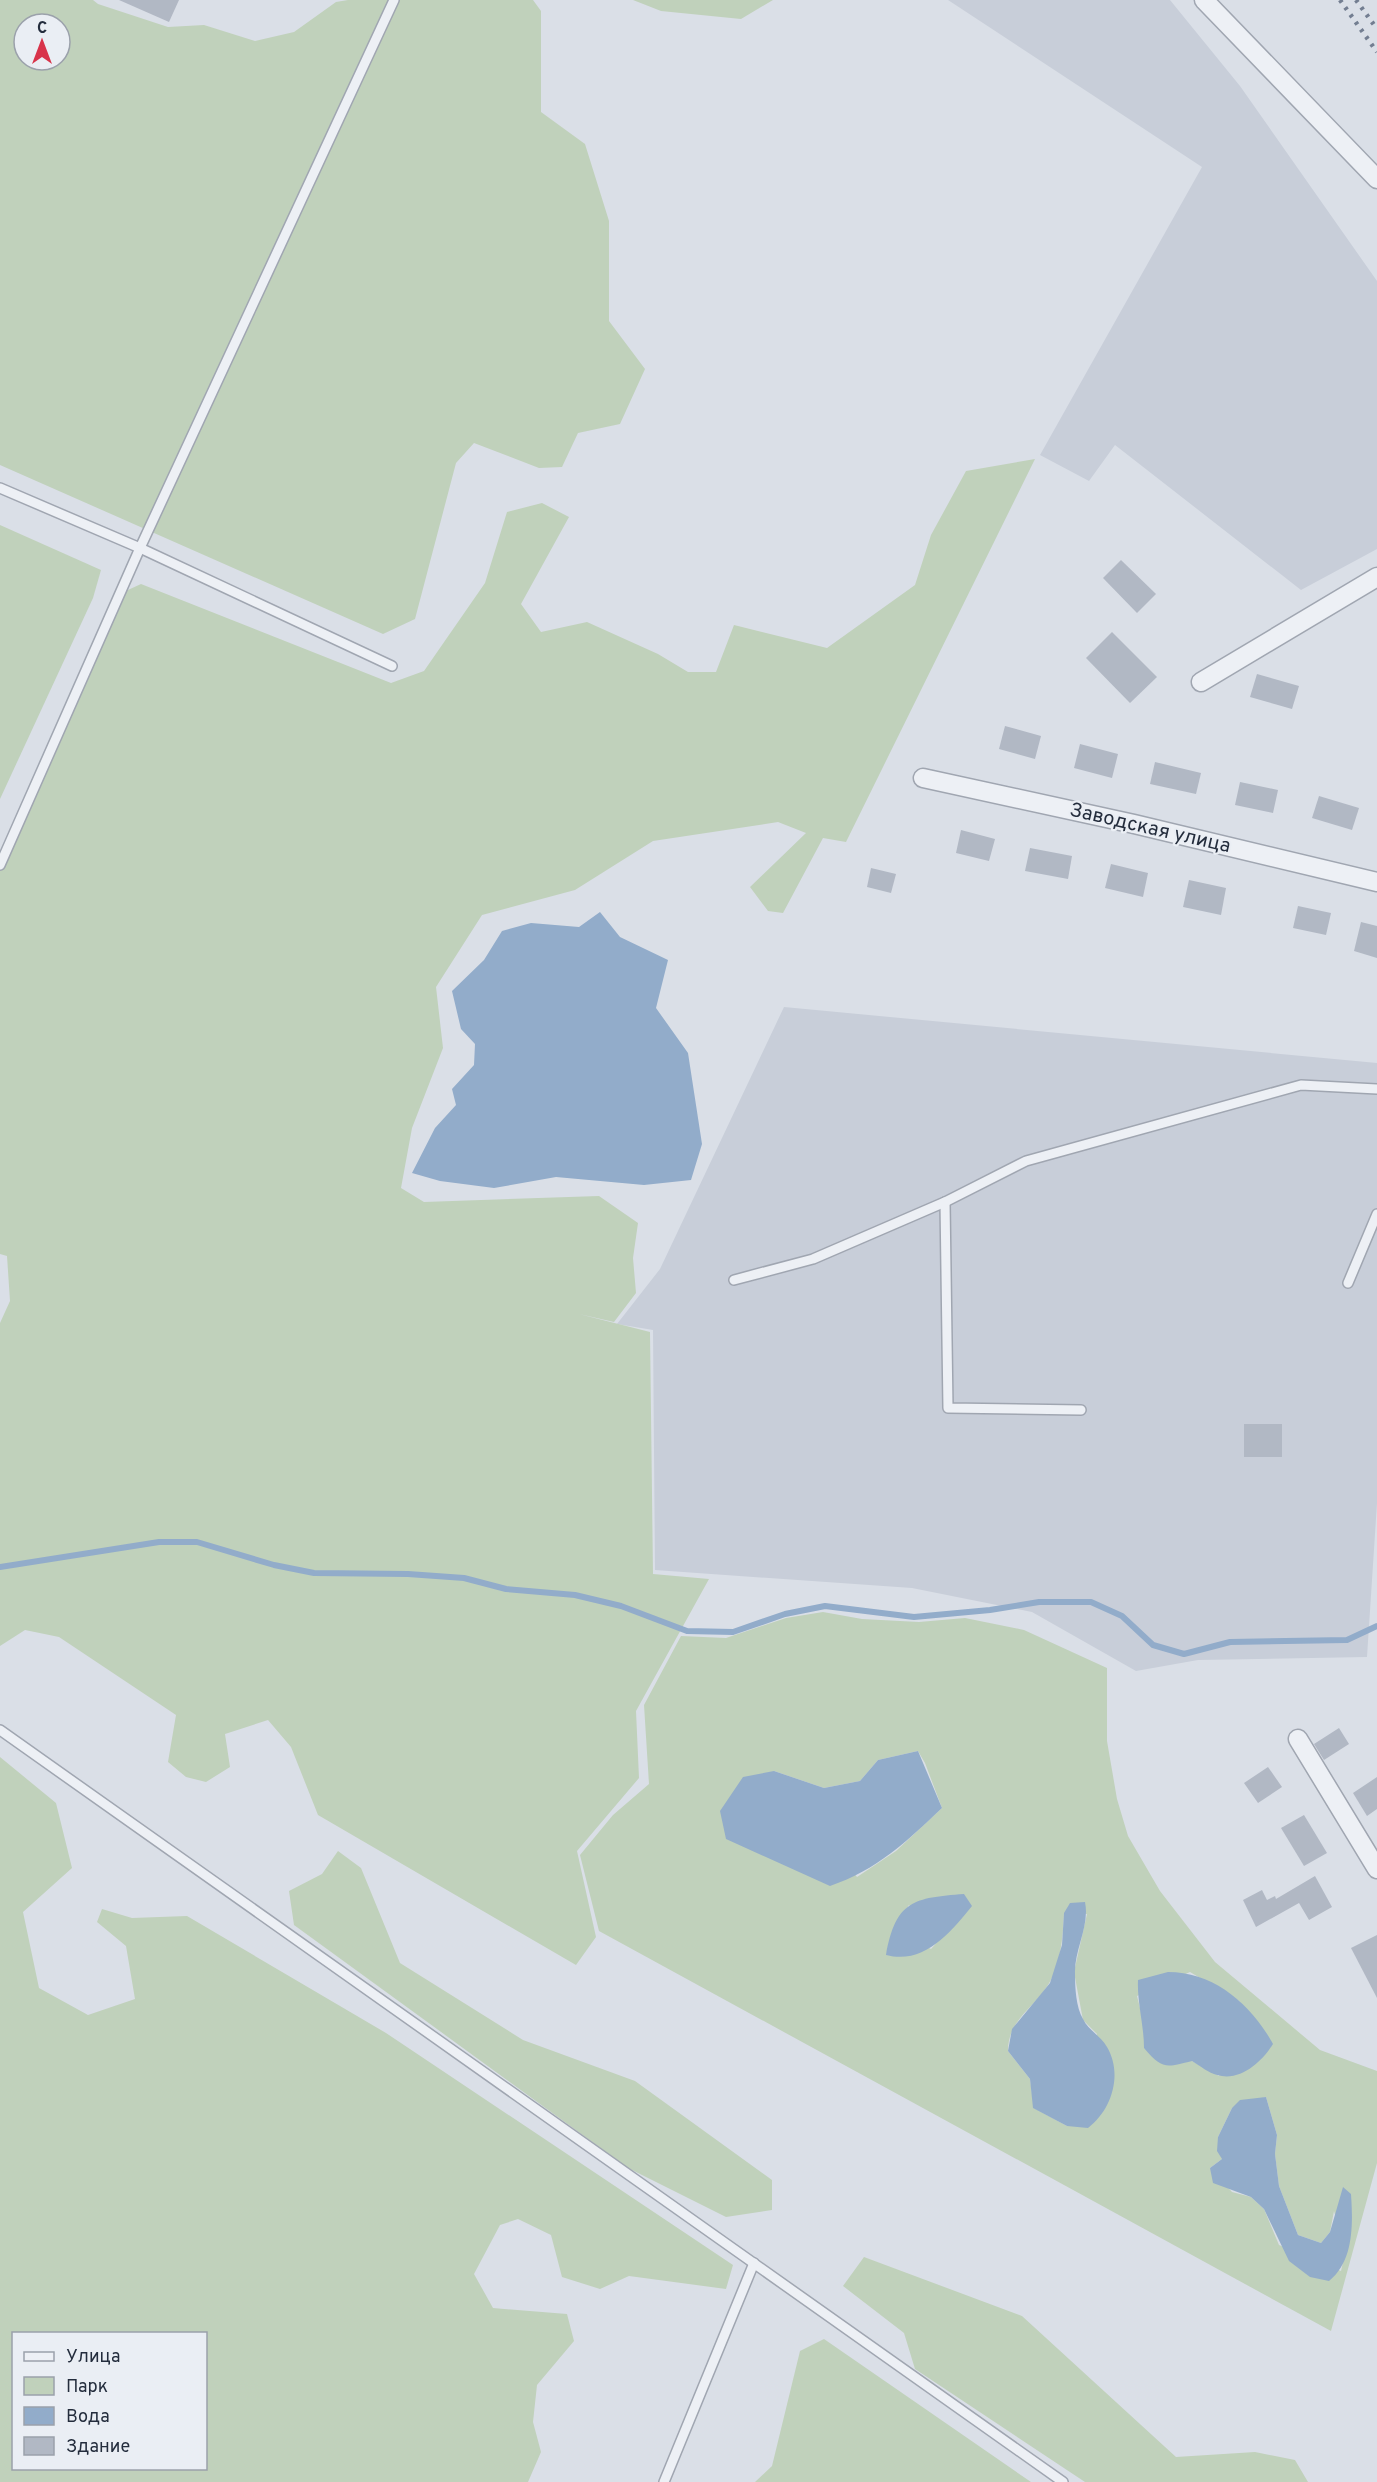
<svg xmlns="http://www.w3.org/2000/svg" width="1377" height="2482" viewBox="0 0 1377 2482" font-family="Overpass,sans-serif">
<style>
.built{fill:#c8ced9}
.green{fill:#c0d1bb;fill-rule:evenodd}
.water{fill:#92acca}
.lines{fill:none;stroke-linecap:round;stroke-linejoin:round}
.stream{stroke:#92acca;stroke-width:6}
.building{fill:#b1b8c4}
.lane-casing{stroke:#a0a6b1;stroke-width:12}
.street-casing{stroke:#a0a6b1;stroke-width:21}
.lane{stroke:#edf0f5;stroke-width:9}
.street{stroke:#edf0f5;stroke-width:18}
.rail{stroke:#737e91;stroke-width:4.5;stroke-dasharray:3 6;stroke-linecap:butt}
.labels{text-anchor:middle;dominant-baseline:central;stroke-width:4.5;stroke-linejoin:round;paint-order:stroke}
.street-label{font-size:20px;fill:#242d3d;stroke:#eaeef4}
</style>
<rect width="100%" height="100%" fill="#dadfe7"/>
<g class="built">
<path d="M 948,0 L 1170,0 L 1240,86 L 1377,281 L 1377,549 L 1301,590 L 1115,445 L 1089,481 L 1040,455 L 1202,167 Z"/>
<path d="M 784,1007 L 1377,1063 L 1377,1503 L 1367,1657 L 1198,1660 L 1136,1671 L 1032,1612 L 912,1588 L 655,1570 L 653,1330 L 617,1324 L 660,1269 Z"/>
</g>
<g class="green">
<path d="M 0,0 L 93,0 L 98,4 L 168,27 L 204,25 L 255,41 L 294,32 L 336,2 L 348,0 L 533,0 L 541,11 L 541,112 L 585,144 L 609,221 L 609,321 L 645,369 L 620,424 L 578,433 L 562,467 L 539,468 L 474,443 L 456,463 L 415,619 L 383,634 L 0,465 ZM 24,24 L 60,24 L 60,60 L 24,60 Z"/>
<path d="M 633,0 L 773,0 L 741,19 L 661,11 Z"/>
<path d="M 1035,459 L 846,842 L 823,838 L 783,913 L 768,911 L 750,887 L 806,833 L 778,822 L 653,841 L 575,890 L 482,915 L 436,987 L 443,1048 L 412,1128 L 401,1188 L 424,1202 L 599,1196 L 638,1223 L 633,1258 L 636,1293 L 614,1322 L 579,1314 L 650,1332 L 653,1574 L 709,1579 L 636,1711 L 639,1778 L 577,1851 L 596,1937 L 576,1965 L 318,1815 L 291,1747 L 268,1720 L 225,1734 L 230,1767 L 206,1782 L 186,1777 L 168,1762 L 176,1715 L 59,1637 L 25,1630 L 0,1646 L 0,1323 L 10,1301 L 7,1256 L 0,1254 L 0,856 L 117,595 L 141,584 L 391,683 L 424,671 L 485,583 L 507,512 L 542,503 L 569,517 L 521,604 L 541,632 L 587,622 L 658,654 L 688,672 L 716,672 L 734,625 L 827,648 L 915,585 L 931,535 L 966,471 Z"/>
<path d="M 0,525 L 101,570 L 93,598 L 0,799 Z"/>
<path d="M 823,1612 L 862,1619 L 919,1622 L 965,1618 L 1024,1630 L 1107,1668 L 1107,1741 L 1117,1799 L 1128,1836 L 1160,1891 L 1215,1962 L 1320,2050 L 1377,2071 L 1377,2163 L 1331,2331 L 599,1931 L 580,1855 L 613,1815 L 649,1784 L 644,1705 L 681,1636 L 726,1638 L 786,1618 ZM 918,1751 L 925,1763 L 942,1808 L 896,1851 L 857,1877 L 774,1771 L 824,1788 L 860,1781 L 878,1760 ZM 909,1905 L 940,1939 L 931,1949 L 894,1928 ZM 1064,1913 L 1087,1914 L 1074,1972 L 1083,2020 L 1097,2034 L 1067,2126 L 1034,2108 L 1030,2079 L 1008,2051 C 1008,2020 1033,2009 1048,1985 C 1061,1965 1063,1936 1064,1913 ZM 1190,1972 L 1239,2001 L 1247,2010 L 1219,2076 L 1192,2061 L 1144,2048 L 1144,2024 L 1137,1996 ZM 1266,2097 L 1277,2135 L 1275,2154 L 1279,2186 L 1298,2235 L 1321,2243 L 1330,2232 L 1334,2211 L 1345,2253 L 1341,2271 L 1279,2245 L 1264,2209 L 1251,2197 L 1232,2192 L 1210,2168 L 1222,2159 L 1218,2137 L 1232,2108 Z"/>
<path d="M 0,1757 L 56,1803 L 72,1868 L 23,1912 L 39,1988 L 88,2015 L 135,1999 L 126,1946 L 97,1922 L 102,1909 L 132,1918 L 187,1916 L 386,2033 L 733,2265 L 726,2289 L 629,2276 L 600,2289 L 562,2277 L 551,2235 L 518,2219 L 500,2225 L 474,2274 L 493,2308 L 567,2314 L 574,2341 L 537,2385 L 533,2422 L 541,2452 L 528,2482 L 0,2482 ZM 14,2334 L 206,2334 L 206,2468 L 14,2468 Z"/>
<path d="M 338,1851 L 361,1868 L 400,1963 L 523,2040 L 635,2081 L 772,2180 L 772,2210 L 726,2217 L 628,2168 L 294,1925 L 289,1891 L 322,1874 Z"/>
<path d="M 864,2257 L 1022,2316 L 1176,2457 L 1255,2452 L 1295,2460 L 1308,2482 L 1085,2482 L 915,2369 L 904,2333 L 843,2286 Z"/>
<path d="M 824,2339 L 1031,2482 L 755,2482 L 772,2466 L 800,2351 Z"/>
</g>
<g class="water">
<path d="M 600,912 L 620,937 L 668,960 L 656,1008 L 688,1053 L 702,1144 L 691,1180 L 644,1185 L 556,1177 L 494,1188 L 440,1181 L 412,1173 L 435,1128 L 456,1105 L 452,1089 L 474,1065 L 475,1044 L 461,1029 L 452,991 L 484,960 L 502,931 L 531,923 L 579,927 Z"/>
<path d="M 918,1751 L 942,1808 C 906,1842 877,1870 830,1886 L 726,1839 L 720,1811 L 743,1777 L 774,1771 L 824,1788 L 860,1781 L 878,1760 Z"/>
<path d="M 964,1894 L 972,1906 C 950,1933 924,1965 886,1955 C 896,1900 914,1898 964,1894 Z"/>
<path d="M 1085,1902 C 1090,1926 1074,1950 1075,1974 C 1075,1988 1076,2007 1083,2019 C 1088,2030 1101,2036 1107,2047 C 1123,2074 1112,2110 1088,2128 L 1067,2126 L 1033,2108 L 1030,2079 L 1008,2051 L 1012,2029 L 1050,1983 L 1062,1945 L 1064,1913 L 1070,1903 Z"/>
<path d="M 1168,1972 C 1214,1972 1251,2004 1273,2044 C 1262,2062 1240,2082 1217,2075 C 1209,2073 1200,2066 1192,2061 C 1165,2068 1162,2069 1144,2048 C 1144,2025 1137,2003 1138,1980 Z"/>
<path d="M 1266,2097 L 1277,2135 L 1275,2154 L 1279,2186 L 1298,2235 L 1321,2243 L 1330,2232 L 1343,2187 L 1351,2194 C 1353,2224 1354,2261 1329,2281 L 1310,2277 L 1289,2261 L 1264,2209 L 1251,2197 L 1213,2183 L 1210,2168 L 1222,2159 L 1217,2151 L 1218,2137 L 1232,2108 L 1240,2100 Z"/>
</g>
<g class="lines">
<path class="stream" d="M 0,1567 L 159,1542 L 197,1542 L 274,1565 L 314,1573 L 408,1574 L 464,1578 L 506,1589 L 575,1595 L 621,1606 L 687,1631 L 733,1632 L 785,1614 L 825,1606 L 914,1617 L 990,1610 L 1039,1602 L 1091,1602 L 1122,1616 L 1153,1645 L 1184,1654 L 1230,1642 L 1347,1640 L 1377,1626"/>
</g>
<g class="building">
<path d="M 119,0 L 179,0 L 169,22 Z"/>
<path d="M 1121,560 L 1156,594 L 1137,613 L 1103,578 Z"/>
<path d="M 1112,632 L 1157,677 L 1130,703 L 1086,658 Z"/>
<path d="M 1257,674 L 1299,686 L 1292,709 L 1250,697 Z"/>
<path d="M 1005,726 L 1041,736 L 1035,759 L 999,749 Z"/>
<path d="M 1080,744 L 1118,754 L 1112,778 L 1074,768 Z"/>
<path d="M 1155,762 L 1201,773 L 1196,794 L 1150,784 Z"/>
<path d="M 1240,782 L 1278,790 L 1273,813 L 1235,805 Z"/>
<path d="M 1319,796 L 1359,808 L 1352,830 L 1312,818 Z"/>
<path d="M 961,830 L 995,839 L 989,861 L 956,853 Z"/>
<path d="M 1030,848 L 1072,856 L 1068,879 L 1025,871 Z"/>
<path d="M 1111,864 L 1148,873 L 1143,897 L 1105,888 Z"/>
<path d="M 871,868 L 896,874 L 891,893 L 867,887 Z"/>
<path d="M 1189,880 L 1226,888 L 1221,915 L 1183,907 Z"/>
<path d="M 1298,906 L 1331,913 L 1326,935 L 1293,928 Z"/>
<path d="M 1361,922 L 1377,926 L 1377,958 L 1354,951 Z"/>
<rect x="1244" y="1424" width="38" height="33"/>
<path d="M 1339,1728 L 1349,1744 L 1324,1760 L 1314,1744 Z"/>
<path d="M 1268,1767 L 1282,1787 L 1258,1803 L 1244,1783 Z"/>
<path d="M 1377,1777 L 1377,1809 L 1367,1816 L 1353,1793 Z"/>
<path d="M 1304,1815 L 1327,1853 L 1304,1866 L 1281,1828 Z"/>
<path d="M 1315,1876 L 1332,1907 L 1309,1920 L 1299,1903 L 1256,1927 L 1243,1900 L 1262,1890 L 1267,1900 L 1275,1896 L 1276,1899 Z"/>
<path d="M 1377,1935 L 1377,1998 L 1351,1948 Z"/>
</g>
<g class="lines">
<g class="lane-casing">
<g id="lane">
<path d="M 0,488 L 140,548 L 392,666"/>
<path d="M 0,865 L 140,548 L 394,0"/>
<path d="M 945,1202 L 948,1408 L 1081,1410"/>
<path d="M 734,1280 L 813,1259 L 945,1202 L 1026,1161 L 1301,1085 L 1377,1089"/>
<path d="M 1348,1283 L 1377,1214"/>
<path d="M 0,1730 L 1063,2482"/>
<path d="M 664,2482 L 754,2263"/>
</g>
</g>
<g class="street-casing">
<g id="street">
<path d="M 1204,0 L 1377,179"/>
<path d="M 1201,682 L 1377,577"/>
<path d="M 923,778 L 1134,824 L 1377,882"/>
<path d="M 1298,1739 L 1377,1869"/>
</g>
</g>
<use href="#lane" class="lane"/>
<use href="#street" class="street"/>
<g class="rail">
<path d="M 1340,0 L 1377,52"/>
<path d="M 1356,0 L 1377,29"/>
</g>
</g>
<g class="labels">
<g class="street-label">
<text transform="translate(1150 829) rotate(13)">Заводская улица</text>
</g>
</g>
<rect x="12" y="2332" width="195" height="138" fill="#eaeef4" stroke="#9ba1ab" stroke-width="1.5"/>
<rect x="24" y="2352" width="30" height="9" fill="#edf0f5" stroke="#9ba1ab" stroke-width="1.5"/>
<text x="66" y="2362" font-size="18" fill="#242d3d">Улица</text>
<rect x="24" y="2377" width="30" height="18" fill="#c0d1bb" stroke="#9ba1ab" stroke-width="1.5"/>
<text x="66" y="2392" font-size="18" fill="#242d3d">Парк</text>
<rect x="24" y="2407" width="30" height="18" fill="#92acca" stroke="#9ba1ab" stroke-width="1.5"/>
<text x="66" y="2422" font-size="18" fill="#242d3d">Вода</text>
<rect x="24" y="2437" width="30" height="18" fill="#b1b8c4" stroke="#9ba1ab" stroke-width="1.5"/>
<text x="66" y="2452" font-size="18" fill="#242d3d">Здание</text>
<g transform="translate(42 42)"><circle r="28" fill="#eaeef4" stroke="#9ba1ab" stroke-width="1.5"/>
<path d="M0-4.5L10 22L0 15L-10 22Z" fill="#d8334a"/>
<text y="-9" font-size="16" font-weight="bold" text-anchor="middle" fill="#242d3d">С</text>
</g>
</svg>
